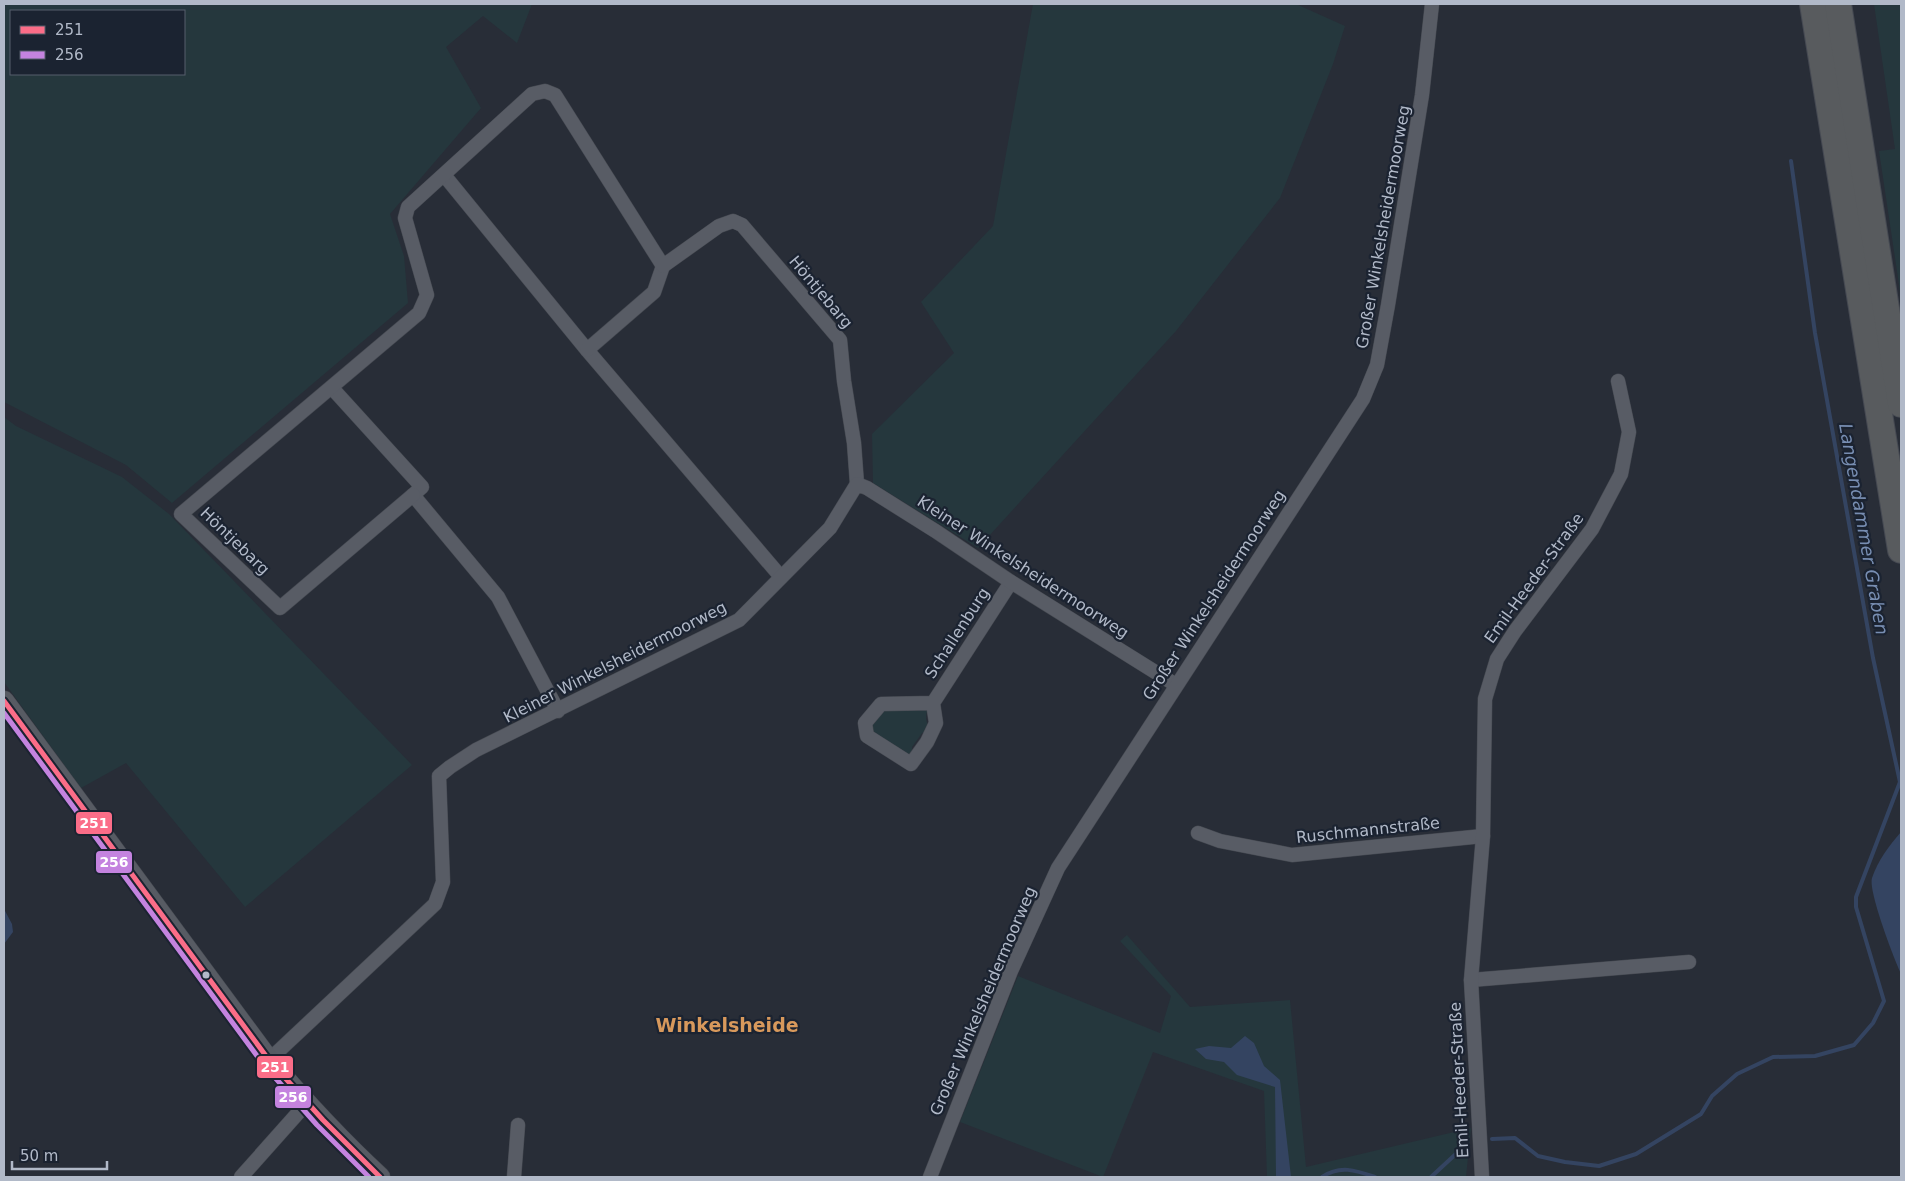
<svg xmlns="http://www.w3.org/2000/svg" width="1905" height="1181" viewBox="0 0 1905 1181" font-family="'DejaVu Sans',sans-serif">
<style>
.green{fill:#25373d;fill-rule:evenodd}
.water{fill:#344461}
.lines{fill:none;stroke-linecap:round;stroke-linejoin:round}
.stream{stroke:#344461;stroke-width:4}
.street-casing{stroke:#444850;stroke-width:15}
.secondary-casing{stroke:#444850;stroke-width:21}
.highway-casing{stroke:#454952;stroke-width:28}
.street{stroke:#585c65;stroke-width:14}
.secondary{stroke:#575b63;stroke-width:20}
.highway{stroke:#585b5e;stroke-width:26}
.bus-1-casing{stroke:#1b2331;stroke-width:9}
.bus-2-casing{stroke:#1b2331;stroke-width:9}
.bus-1{stroke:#fb6d88;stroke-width:5}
.bus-2{stroke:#c483df;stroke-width:5}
.bus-dot{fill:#b1b9c8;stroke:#1b2331;stroke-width:2}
.labels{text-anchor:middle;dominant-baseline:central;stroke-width:4.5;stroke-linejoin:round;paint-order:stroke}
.street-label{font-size:16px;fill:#b1b9c8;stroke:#1b2331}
.water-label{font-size:18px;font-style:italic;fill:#788eb2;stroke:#1b2331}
.quarter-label{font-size:19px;font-weight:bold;fill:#d8995c;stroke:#1b2331}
.line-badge{stroke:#1b2331;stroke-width:2}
.badge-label{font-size:14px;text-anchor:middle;font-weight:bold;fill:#fff}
</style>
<rect width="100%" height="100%" fill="#282d37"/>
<g class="green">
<path d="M 4,4 L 532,4 L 517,43 L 483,16 L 446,47 L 481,108 L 390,214 L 404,256 L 408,303 L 172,503 L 126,465 L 4,402 ZM 11,11 L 184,11 L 184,74 L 11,74 Z"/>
<path d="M 1033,4 L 1296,4 L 1345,26 L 1333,64 L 1280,198 L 1176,331 L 978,548 L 873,483 L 872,434 L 954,353 L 921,302 L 993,226 Z"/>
<path d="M 1874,4 L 1901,4 L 1901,298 L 1879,151 L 1895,149 Z"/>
<path d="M 4,417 L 16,426 L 122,477 L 169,514 L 412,765 L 245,907 L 126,763 L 81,788 L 4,682 Z"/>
<path d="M 929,708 C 925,714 925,720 929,727 L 927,732 L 922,733 L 912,747 L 913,753 L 906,755 L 873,734 L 871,720 L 884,710 Z"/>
<path d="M 1127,935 L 1190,1007 L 1290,1000 L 1306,1167 L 1471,1128 L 1466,1177 L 1267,1177 L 1264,1091 L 1153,1052 L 1103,1177 L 960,1122 L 1018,976 L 1160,1033 L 1171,996 L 1120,941 Z"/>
</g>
<g class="water">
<path d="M 1901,832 L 1901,974 C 1894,959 1868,891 1872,878 C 1878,860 1889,846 1901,832 Z"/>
<path d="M 4,909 L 12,924 L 13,932 L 4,944 Z"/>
<path d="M 1245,1036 L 1254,1043 L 1264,1066 L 1280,1080 L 1291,1177 L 1276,1177 L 1275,1087 L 1237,1075 L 1224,1062 L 1206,1059 L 1195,1049 L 1209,1046 L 1231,1048 Z"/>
</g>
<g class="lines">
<g class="stream">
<path d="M 1492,1139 L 1515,1138 L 1538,1156 L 1565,1162 L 1599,1166 L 1636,1154 L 1701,1114 L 1712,1096 L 1737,1074 L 1773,1057 L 1815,1056 L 1854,1045 L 1873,1023 L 1884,1001 L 1856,907 L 1856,897 L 1900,782 L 1873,658 L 1815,333 L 1791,161"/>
<path d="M 1322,1177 C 1340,1165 1355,1170 1375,1177"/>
<path d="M 1431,1177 L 1458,1152"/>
</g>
<g class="street-casing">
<g id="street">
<path d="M 444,175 L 587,350 L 781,577"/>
<path d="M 587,350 L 654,292 L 663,266"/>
<path d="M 332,388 L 422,487 L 413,495 L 498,597 L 558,711"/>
<path d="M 413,495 L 280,608 L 181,514 L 419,313 L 427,295 L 405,218 L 408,207 L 532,94 L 545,91 L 555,95 L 663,266 L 719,226 L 733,221 L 742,225 L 840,340 L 844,381 L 854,443 L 857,484"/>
<path d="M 933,703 L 936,723 L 927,742 L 911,764 L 867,736 L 865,723 L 881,704 L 933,703 L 1011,582"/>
<path d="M 1198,833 L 1220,841 L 1292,855 L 1483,836"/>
<path d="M 1471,980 L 1689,962"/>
<path d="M 269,1060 L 435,904 L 443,882 L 439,776 L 450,767 L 476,750 L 739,620 L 830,528 L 857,484 L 867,488 L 937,532 L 1011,582 L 1176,685"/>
<path d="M 241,1177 L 306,1104"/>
<path d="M 514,1177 L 518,1125"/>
<path d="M 930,1177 L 1011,971 L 1058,868 L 1363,399 L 1377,365 L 1388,305 L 1422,95 L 1432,4"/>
<path d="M 1482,1177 L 1471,980 L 1483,836 L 1485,699 L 1497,659 L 1515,631 L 1592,529 L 1621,474 L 1629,432 L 1618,381"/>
</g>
</g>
<g class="secondary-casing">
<path id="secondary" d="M 4,701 L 269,1060 C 304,1101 340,1140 380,1177"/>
</g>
<g class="highway-casing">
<g id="highway">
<path d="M 1813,4 L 1901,550"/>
<path d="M 1838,4 L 1901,404"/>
</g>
</g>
<use href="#street" class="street"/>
<use href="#secondary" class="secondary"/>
<use href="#highway" class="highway"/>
<g class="bus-1-casing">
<path id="bus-1" d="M 4,701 L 269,1060 L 323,1120 L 380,1177"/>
</g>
<g class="bus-2-casing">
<path id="bus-2" d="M 4,713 L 263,1064 L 317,1125 L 369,1177"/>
</g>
<use href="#bus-1" class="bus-1"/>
<use href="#bus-2" class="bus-2"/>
</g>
<circle class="bus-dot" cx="206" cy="975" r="4.5"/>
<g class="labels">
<g class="street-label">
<text transform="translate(1383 227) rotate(-80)">Großer Winkelsheidermoorweg</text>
<text transform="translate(821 292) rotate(50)">Höntjebarg</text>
<text transform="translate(235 541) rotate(44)">Höntjebarg</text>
<text transform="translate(1023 567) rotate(33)">Kleiner Winkelsheidermoorweg</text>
<text transform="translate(1534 578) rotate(-54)">Emil-Heeder-Straße</text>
<text transform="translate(1214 595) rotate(-57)">Großer Winkelsheidermoorweg</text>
<text transform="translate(957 633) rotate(-57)">Schallenburg</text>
<text transform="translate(615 662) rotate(-27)">Kleiner Winkelsheidermoorweg</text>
<text transform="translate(1368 830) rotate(-6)">Ruschmannstraße</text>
<text transform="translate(983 1001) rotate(-67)">Großer Winkelsheidermoorweg</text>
<text transform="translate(1459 1080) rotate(-93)">Emil-Heeder-Straße</text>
</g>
<g class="water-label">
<text transform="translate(1864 529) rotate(80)">Langendammer Graben</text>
</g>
<g class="quarter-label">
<text x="727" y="1025">Winkelsheide</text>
</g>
</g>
<g class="line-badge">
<rect x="75" y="811" width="38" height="24" rx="5" fill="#fb6d88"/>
<rect x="95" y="850" width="38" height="24" rx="5" fill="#c483df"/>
<rect x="256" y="1055" width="38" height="24" rx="5" fill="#fb6d88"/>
<rect x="274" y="1085" width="38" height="24" rx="5" fill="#c483df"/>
</g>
<g class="badge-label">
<text x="94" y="828">251</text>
<text x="114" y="867">256</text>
<text x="275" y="1072">251</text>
<text x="293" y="1102">256</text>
</g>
<rect width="1905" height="1181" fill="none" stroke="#b1b9c8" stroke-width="10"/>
<rect x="10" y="10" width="175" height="65" fill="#1b2331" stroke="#575f6d"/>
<rect x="20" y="26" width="25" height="8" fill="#fb6d88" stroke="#575f6d"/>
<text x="55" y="35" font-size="15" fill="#b1b9c8">251</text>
<rect x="20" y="51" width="25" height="8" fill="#c483df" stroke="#575f6d"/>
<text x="55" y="60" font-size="15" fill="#b1b9c8">256</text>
<path d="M12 1161v8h95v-8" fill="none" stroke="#b1b9c8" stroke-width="2.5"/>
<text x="20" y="1161" font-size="15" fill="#b1b9c8" stroke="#1b2331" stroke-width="4" paint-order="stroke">50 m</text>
</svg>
